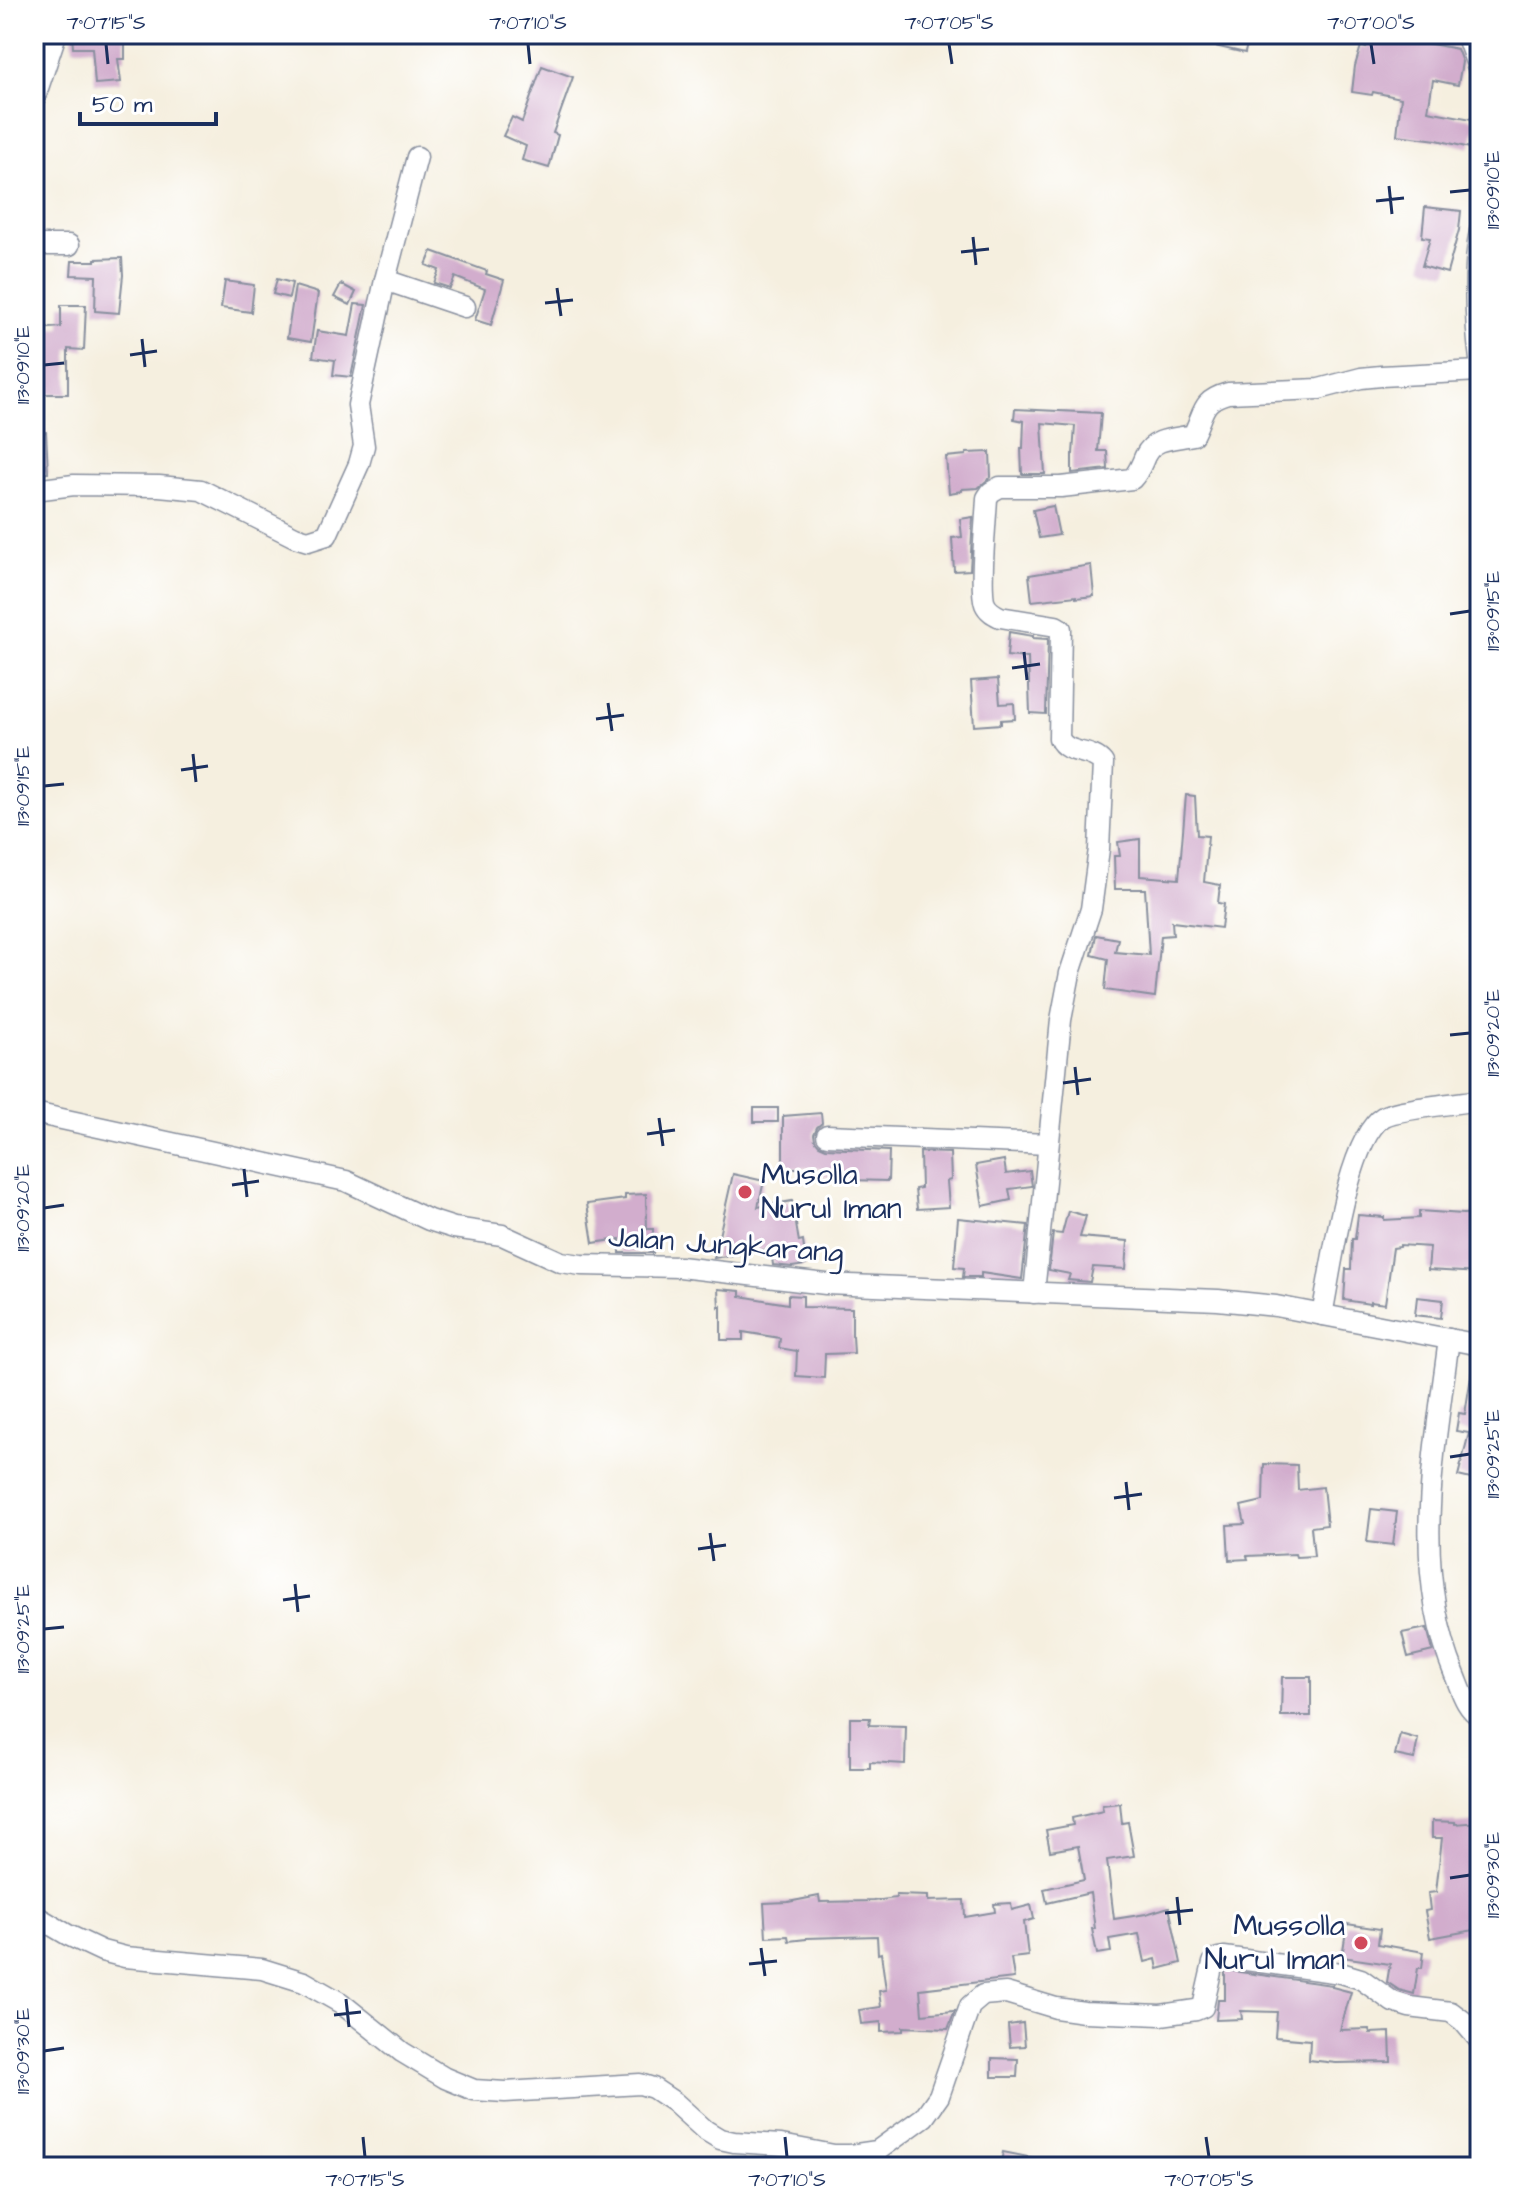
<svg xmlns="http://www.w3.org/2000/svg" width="1514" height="2201" viewBox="0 0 1514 2201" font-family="'Architects Daughter',sans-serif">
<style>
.building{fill:#d2adcd}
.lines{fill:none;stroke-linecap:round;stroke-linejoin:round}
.minor-casing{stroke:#888f9e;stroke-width:23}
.minor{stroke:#fff;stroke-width:20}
.ticks{fill:none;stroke:#1b2f5e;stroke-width:3}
.poi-dot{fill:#d1495b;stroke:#fff;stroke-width:3}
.labels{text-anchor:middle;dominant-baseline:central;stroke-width:6;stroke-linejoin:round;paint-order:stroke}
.poi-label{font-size:30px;fill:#1b2f5e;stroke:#fff;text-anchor:start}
.street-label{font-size:30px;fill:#1b2f5e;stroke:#fff}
.neatline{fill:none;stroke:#1b2f5e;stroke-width:3}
.ticks-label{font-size:20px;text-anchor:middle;fill:#1b2f5e}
</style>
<rect width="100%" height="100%" fill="#fff"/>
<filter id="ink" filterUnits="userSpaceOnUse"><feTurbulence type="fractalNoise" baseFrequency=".0125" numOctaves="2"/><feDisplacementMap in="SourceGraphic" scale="16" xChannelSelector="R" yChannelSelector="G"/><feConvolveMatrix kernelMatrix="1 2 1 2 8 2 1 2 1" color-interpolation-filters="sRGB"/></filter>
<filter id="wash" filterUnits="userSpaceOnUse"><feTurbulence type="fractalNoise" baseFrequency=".006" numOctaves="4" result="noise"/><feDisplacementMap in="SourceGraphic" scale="32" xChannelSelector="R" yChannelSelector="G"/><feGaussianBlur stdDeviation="1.8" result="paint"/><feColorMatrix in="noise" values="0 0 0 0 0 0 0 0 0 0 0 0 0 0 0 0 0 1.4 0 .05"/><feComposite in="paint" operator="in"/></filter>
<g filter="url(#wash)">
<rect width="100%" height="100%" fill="#f5efdf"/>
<g id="blocks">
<g class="building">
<path d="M 72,34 L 125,34 L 125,59 L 118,59 L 121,82 L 95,84 L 92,48 L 73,48 Z"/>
<path d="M 1190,34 L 1249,34 L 1245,53 L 1189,40 Z"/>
<path d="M 1371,34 L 1429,34 L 1426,43 L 1457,49 L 1462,62 L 1458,85 L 1433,80 L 1428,111 L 1477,120 L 1470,148 L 1437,140 L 1397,135 L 1401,98 L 1373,92 L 1372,95 L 1352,92 L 1355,66 L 1361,46 L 1366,48 Z"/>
<path d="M 542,66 L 573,77 L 553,133 L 558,135 L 549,168 L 522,160 L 526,146 L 503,136 L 512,117 L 522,122 Z"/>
<path d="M 1425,207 L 1461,211 L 1459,230 L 1447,273 L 1422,266 L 1430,238 L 1422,237 Z"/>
<path d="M 432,251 L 487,271 L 486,274 L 504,280 L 491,325 L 475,320 L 485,289 L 455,277 L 450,288 L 434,283 L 439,270 L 426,265 Z"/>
<path d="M 122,258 L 123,275 L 119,313 L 95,311 L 96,276 L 71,275 L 72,261 L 95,261 L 95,259 Z"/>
<path d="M 277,279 L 292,283 L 289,298 L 273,294 Z"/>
<path d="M 225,281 L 254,285 L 251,312 L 221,308 Z"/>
<path d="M 341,284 L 356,292 L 350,305 L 334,297 Z"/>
<path d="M 295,286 L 318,293 L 311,342 L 287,338 Z"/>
<path d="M 355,304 L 366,305 L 351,377 L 333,375 L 335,360 L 313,357 L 317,331 L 349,336 Z"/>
<path d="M 61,305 L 86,305 L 84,350 L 68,349 L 68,394 L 37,394 L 38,329 L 61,327 Z"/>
<path d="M 1015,409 L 1101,413 L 1098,451 L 1107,451 L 1108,469 L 1072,473 L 1072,454 L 1073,454 L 1075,426 L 1042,423 L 1045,474 L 1022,474 L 1021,448 L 1023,448 L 1024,421 L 1014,419 Z"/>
<path d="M 46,432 L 48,473 L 34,474 L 34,433 Z"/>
<path d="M 990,452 L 991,477 L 978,488 L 962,489 L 962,491 L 949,493 L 946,457 L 966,455 L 966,453 Z"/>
<path d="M 1053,506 L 1059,535 L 1039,538 L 1033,510 Z"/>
<path d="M 973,517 L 970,570 L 954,571 L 952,538 L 962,537 L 960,519 Z"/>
<path d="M 1091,565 L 1094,596 L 1076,598 L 1076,596 L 1032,601 L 1029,575 Z"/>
<path d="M 1009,632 L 1033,636 L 1033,638 L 1048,639 L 1046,714 L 1030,713 L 1028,658 L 1007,656 Z"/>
<path d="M 998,679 L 1000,704 L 1014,703 L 1015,719 L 1001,720 L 1001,724 L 974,726 L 971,681 Z"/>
<path d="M 1186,795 L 1195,796 L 1197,835 L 1208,836 L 1204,882 L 1220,885 L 1218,903 L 1224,904 L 1221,928 L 1172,922 L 1173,935 L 1161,936 L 1155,997 L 1105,990 L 1108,959 L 1092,955 L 1096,935 L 1118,939 L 1115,952 L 1149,955 L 1145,889 L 1115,889 L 1114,856 L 1120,856 L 1118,842 L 1140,839 L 1140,876 L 1179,879 Z"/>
<rect x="754" y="1108" width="24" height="14"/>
<path d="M 821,1113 L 822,1123 L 817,1127 L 814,1134 L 815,1140 L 819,1145 L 826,1148 L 889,1151 L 888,1181 L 849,1180 L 820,1175 L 822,1168 L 783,1168 L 783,1116 Z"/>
<path d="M 920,1152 L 950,1153 L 951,1180 L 947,1181 L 949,1207 L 917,1209 L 915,1189 L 921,1188 Z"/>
<path d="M 1004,1160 L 1006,1174 L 1030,1171 L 1032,1186 L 1009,1189 L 1011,1200 L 983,1206 L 976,1165 Z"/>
<path d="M 733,1174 L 764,1181 L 758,1207 L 792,1201 L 799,1242 L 803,1241 L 806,1265 L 792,1267 L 773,1265 L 771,1249 L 714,1258 Z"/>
<path d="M 646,1194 L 647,1229 L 653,1229 L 653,1253 L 620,1253 L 620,1239 L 593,1243 L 587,1204 L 625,1199 L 625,1195 Z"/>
<path d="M 1068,1211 L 1086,1216 L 1080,1237 L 1128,1241 L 1126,1269 L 1093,1267 L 1090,1282 L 1068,1280 L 1070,1274 L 1049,1270 L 1053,1233 L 1062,1234 Z"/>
<path d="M 1419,1211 L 1463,1214 L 1480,1213 L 1480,1273 L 1428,1270 L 1430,1247 L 1400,1245 L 1400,1247 L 1393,1248 L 1385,1304 L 1370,1302 L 1370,1304 L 1344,1300 L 1346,1269 L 1351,1269 L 1352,1239 L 1355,1239 L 1358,1215 L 1384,1217 L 1384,1220 L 1419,1218 Z"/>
<path d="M 958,1218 L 1028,1225 L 1022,1279 L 981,1273 L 981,1277 L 963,1277 L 964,1268 L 954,1267 Z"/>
<path d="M 718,1289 L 740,1291 L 740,1296 L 788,1304 L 788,1295 L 803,1296 L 803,1307 L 852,1308 L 852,1336 L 853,1336 L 854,1353 L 825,1354 L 824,1378 L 796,1376 L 797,1351 L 779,1348 L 780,1338 L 743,1332 L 743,1340 L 721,1340 L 721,1306 L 719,1307 Z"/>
<path d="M 1417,1297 L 1443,1300 L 1441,1318 L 1415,1315 Z"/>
<path d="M 1472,1370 L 1480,1370 L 1480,1445 L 1471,1479 L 1458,1476 L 1469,1433 L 1456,1431 L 1459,1413 L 1465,1414 Z"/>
<path d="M 1264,1464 L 1297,1465 L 1298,1490 L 1323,1487 L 1327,1525 L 1311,1527 L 1314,1556 L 1296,1557 L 1295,1554 L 1247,1556 L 1248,1559 L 1229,1560 L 1227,1525 L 1245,1524 L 1241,1506 L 1263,1501 Z"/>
<path d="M 1371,1509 L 1397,1512 L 1393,1545 L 1367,1542 Z"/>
<path d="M 1427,1628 L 1433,1651 L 1408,1657 L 1402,1633 Z"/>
<path d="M 1282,1677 L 1311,1677 L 1311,1716 L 1281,1716 Z"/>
<path d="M 850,1718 L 870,1718 L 869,1725 L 906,1726 L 905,1764 L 870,1762 L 870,1768 L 850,1768 Z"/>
<path d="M 1400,1734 L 1418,1739 L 1414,1759 L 1395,1755 Z"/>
<path d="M 1120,1803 L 1122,1823 L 1128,1822 L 1134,1856 L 1107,1860 L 1114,1919 L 1146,1914 L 1169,1907 L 1181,1963 L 1158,1969 L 1156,1959 L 1145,1962 L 1139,1934 L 1109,1939 L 1111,1952 L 1097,1954 L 1092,1929 L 1095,1929 L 1090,1893 L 1047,1903 L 1044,1889 L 1084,1880 L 1078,1846 L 1050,1851 L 1046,1830 L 1073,1825 L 1072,1818 L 1103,1811 L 1102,1805 Z"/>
<path d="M 1432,1821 L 1455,1822 L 1455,1824 L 1480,1822 L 1480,1929 L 1430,1938 L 1425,1911 L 1430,1910 L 1428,1893 L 1436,1892 L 1442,1838 L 1432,1838 Z"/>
<path d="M 896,1895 L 928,1896 L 928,1901 L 964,1900 L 965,1917 L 995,1912 L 994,1904 L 1011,1903 L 1012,1910 L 1031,1905 L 1034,1919 L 1024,1922 L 1028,1956 L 1011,1958 L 1014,1978 L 920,1989 L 922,2014 L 955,2011 L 948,2029 L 903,2027 L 903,2031 L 881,2032 L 881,2022 L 861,2024 L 859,2010 L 881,2007 L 879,1991 L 886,1990 L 881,1953 L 878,1954 L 877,1936 L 806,1938 L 806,1939 L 789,1941 L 788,1936 L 766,1937 L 764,1903 L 788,1902 L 819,1896 L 820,1902 L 874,1901 L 896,1898 Z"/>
<path d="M 1347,1924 L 1380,1929 L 1378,1944 L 1424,1952 L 1422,1968 L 1418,1968 L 1414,1994 L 1399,1990 L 1387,1982 L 1390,1964 L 1342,1957 Z"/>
<path d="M 1225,1970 L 1332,1985 L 1332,1987 L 1351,1992 L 1340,2030 L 1369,2029 L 1370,2033 L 1390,2032 L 1391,2062 L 1336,2063 L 1309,2060 L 1310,2040 L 1275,2037 L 1277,2012 L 1241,2011 L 1242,2019 L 1216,2020 L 1218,2000 L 1225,2000 Z"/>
<path d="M 1023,2023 L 1025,2046 L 1010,2047 L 1008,2025 Z"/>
<path d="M 992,2058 L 1018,2059 L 1017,2077 L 992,2077 Z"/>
<path d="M 1003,2152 L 1043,2160 L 1043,2167 L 1000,2167 Z"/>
</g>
</g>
</g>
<g filter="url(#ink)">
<use href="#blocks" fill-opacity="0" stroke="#888f9e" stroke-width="2"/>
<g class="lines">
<g class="minor-casing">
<g id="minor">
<path d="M 1462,34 L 1467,37 L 1480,73"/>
<path d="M 34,100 L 56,34"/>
<path d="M 1480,231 C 1473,265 1475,324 1480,359"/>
<path d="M 34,245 L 69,245"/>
<path d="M 385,280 L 465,307"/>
<path d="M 34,490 L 74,485 L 159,486 L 201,490 L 295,537 L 308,541 L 327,535 L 359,464 L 364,446 L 358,405 L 385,280 L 417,157"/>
<path d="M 34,1113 L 346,1181 L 429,1220 L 454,1228 L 502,1235 L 561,1262 L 581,1265 L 680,1267 L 826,1284 L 1218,1300 L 1276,1306 L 1480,1345"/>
<path d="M 827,1135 L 1048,1144"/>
<path d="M 1034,1293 L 1061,1020 L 1070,973 L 1091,909 L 1099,849 L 1103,763 C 1091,748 1067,756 1059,738 L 1061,629 L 1056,626 L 1000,617 C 994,614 988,611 985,604 C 979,588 986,520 987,498 L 991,492 L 1000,487 L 1061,487 L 1132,479 C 1139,472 1141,465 1145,456 C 1154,437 1175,439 1193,435 C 1205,412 1200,401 1228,393 L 1319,389 L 1361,378 L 1381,376 L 1480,371"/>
<path d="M 1322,1315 C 1331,1272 1347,1139 1383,1117 C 1395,1109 1461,1103 1480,1100"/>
<path d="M 1449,1339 C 1435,1450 1410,1567 1455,1675 C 1461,1689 1466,1709 1480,1716"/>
<path d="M 34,1915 L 68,1935 L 102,1951 L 125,1957 L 262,1969 L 304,1982 L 341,2003 L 402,2052 L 445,2078 L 474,2090 L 505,2092 L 640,2084 L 653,2088 L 674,2102 L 705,2130 L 720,2139 L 734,2142 L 781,2145 L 834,2155 L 850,2155 L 877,2151 L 924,2117 L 939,2096 L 970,2006 L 983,1995 L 1006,1993 L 1056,2008 L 1084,2012 L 1161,2015 L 1196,2010 L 1203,2007 L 1213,1963 L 1218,1958 L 1224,1957 L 1341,1973 L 1361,1979 L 1393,2002 L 1409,2007 L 1451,2012 L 1463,2021 L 1480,2041"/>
</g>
</g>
<use href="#minor" class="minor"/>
</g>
</g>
<path class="ticks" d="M 106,44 L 108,64M 528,44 L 530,64M 949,44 L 952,64M 1371,44 L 1374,64M 1389,186 L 1392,214M 1450,192 L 1470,190M 1376,201 L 1404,198M 973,237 L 976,265M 961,252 L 989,249M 557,288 L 561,316M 545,303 L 573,300M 142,339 L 145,367M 130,355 L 157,351M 44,365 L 64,363M 1450,614 L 1470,611M 1024,652 L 1027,680M 1012,668 L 1040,664M 608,703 L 612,731M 596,719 L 624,715M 193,754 L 196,782M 181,770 L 208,766M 44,786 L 64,784M 1450,1035 L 1470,1033M 1075,1067 L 1078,1095M 1063,1083 L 1091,1079M 659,1118 L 663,1146M 647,1134 L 675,1130M 244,1169 L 247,1197M 232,1185 L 259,1181M 44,1208 L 64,1205M 1450,1457 L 1470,1454M 1126,1482 L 1129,1510M 1114,1498 L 1142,1494M 710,1533 L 714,1561M 698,1549 L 726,1545M 295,1584 L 298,1612M 283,1600 L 310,1596M 44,1629 L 64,1627M 1450,1878 L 1470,1875M 1177,1897 L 1180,1925M 1165,1913 L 1193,1910M 761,1948 L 765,1976M 749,1964 L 777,1961M 346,1999 L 349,2027M 334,2015 L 361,2012M 44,2051 L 64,2048M 363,2137 L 365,2157M 785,2137 L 787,2157M 1206,2137 L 1209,2157"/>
<g class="poi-dot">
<circle cx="745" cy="1192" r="8"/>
<circle cx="1361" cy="1943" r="8"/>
</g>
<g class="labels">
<g class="poi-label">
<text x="761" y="1175">Musolla<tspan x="761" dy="34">Nurul Iman</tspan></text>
<text x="1345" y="1926" text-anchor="end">Mussolla<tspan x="1345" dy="34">Nurul Iman</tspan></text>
</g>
<g class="street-label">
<text transform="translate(726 1245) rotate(4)">Jalan Jungkarang</text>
</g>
</g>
<rect width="1514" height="2201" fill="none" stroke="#fff" stroke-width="88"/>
<path d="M80 112v12h136v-12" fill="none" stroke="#1b2f5e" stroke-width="4"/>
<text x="92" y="112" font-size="24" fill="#1b2f5e" stroke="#ffffff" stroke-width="6" paint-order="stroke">50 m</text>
<rect x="44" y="44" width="1426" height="2113" class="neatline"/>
<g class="ticks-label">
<text x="106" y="29">7°07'15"S</text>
<text x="528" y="29">7°07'10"S</text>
<text x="949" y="29">7°07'05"S</text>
<text x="1371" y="29">7°07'00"S</text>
<text transform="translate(1492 190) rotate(-90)" y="7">113°09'10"E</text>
<text transform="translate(22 365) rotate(-90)" y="7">113°09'10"E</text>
<text transform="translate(1492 611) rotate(-90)" y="7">113°09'15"E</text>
<text transform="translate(22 786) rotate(-90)" y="7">113°09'15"E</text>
<text transform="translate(1492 1033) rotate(-90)" y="7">113°09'20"E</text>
<text transform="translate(22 1208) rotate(-90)" y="7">113°09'20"E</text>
<text transform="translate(1492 1454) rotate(-90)" y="7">113°09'25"E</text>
<text transform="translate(22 1629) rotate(-90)" y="7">113°09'25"E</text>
<text transform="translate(1492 1875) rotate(-90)" y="7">113°09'30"E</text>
<text transform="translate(22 2051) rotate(-90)" y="7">113°09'30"E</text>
<text x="365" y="2186">7°07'15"S</text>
<text x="787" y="2186">7°07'10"S</text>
<text x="1209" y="2186">7°07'05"S</text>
</g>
</svg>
